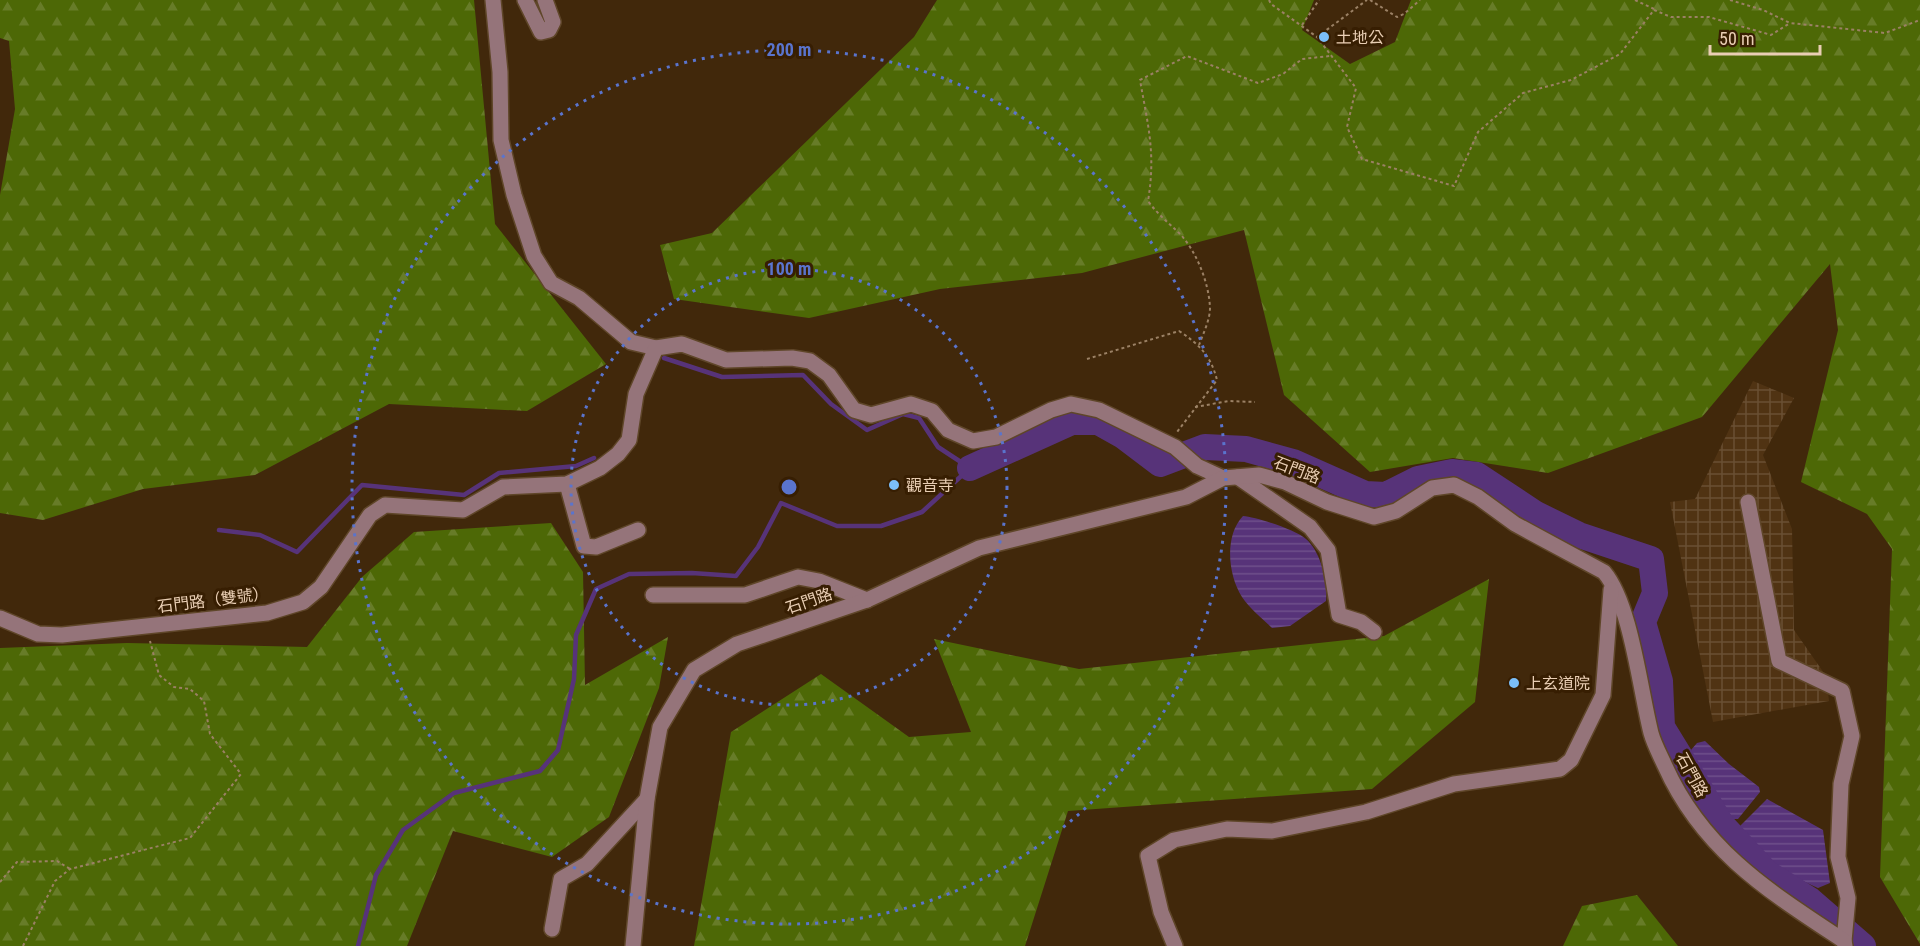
<svg xmlns="http://www.w3.org/2000/svg" width="1920" height="946" viewBox="0 0 1920 946" font-family="'Roboto Condensed','Noto Sans TC',sans-serif">
<style>
.industrial{fill:url(#industrial-grid)}
.forest{fill:url(#forest-firs)}
.water{fill:url(#water-rules)}
.lines{fill:none;stroke-linecap:round;stroke-linejoin:round}
.stream{stroke:#573379;stroke-width:4.5}
.river{stroke:#573379;stroke-width:26}
.minor-casing{stroke:#5f4629;stroke-width:18}
.path{stroke:#9b8165;stroke-width:2;stroke-dasharray:3 3;stroke-linecap:butt}
.minor{stroke:#95747a;stroke-width:15}
.ring{fill:none;stroke:#5a74cd;stroke-width:3;stroke-dasharray:3 6}
.poi-dot{fill:#7bbef8;stroke:#371e02;stroke-width:2}
.labels{text-anchor:middle;dominant-baseline:central;stroke-width:6;stroke-linejoin:round;paint-order:stroke}
.poi-label{font-size:16px;fill:#e9ceb4;stroke:#371e02;text-anchor:start}
.street-label{font-size:16px;fill:#e9ceb4;stroke:#371e02}
.centre{fill:#5a74cd;stroke:#371e02;stroke-width:3}
.ring-label{font-size:18px;text-anchor:middle;font-weight:bold;fill:#5a74cd;stroke:#371e02;stroke-width:6;stroke-linejoin:round;paint-order:stroke}
</style>
<defs>
<pattern id="industrial-grid" width="8" height="8" patternUnits="userSpaceOnUse" patternTransform="scale(1.5)"><rect width="8" height="8" fill="#503313"/><path d="M0 4h8M4 0v8" fill="none" stroke="#694f33"/></pattern>
<pattern id="forest-firs" width="22" height="20" patternUnits="userSpaceOnUse" patternTransform="scale(1.5)"><rect width="22" height="20" fill="#4d6806"/><path d="M5 1l3.5 6h-7zM16 11l3.5 6h-7z" fill="#677c28"/></pattern>
<pattern id="water-rules" width="6" height="5" patternUnits="userSpaceOnUse" patternTransform="scale(1.5)"><rect width="6" height="5" fill="#573379"/><path d="M0 2.5h6" fill="none" stroke="#6f4f8a"/></pattern>
</defs>
<rect width="100%" height="100%" fill="#41280b"/>
<path class="industrial" d="M 1753,381 L 1794,398 L 1763,455 L 1792,529 L 1794,630 L 1826,676 L 1829,701 L 1713,722 L 1670,502 L 1695,499 Z"/>
<g class="forest">
<path d="M 0,0 L 474,0 L 495,224 L 606,364 L 527,411 L 389,404 L 255,475 L 143,489 L 43,520 L 0,513 L 0,195 L 15,109 L 9,41 L 0,38 Z"/>
<path d="M 937,0 L 1314,0 L 1302,30 L 1350,64 L 1395,42 L 1411,0 L 1920,0 L 1920,944 L 1880,877 L 1892,549 L 1867,514 L 1801,482 L 1838,330 L 1830,264 L 1702,417 L 1548,473 L 1453,458 L 1370,472 L 1284,395 L 1244,230 L 1082,273 L 940,289 L 809,318 L 674,299 L 660,245 L 712,233 L 914,37 Z"/>
<path d="M 551,523 L 583,572 L 585,685 L 668,637 L 659,688 L 609,817 L 552,857 L 453,831 L 407,946 L 0,946 L 0,648 L 127,643 L 307,647 L 362,577 L 414,532 Z"/>
<path d="M 1489,579 L 1475,702 L 1372,789 L 1068,811 L 1025,946 L 694,946 L 731,732 L 821,674 L 909,737 L 971,732 L 934,639 L 1079,669 L 1384,636 Z"/>
<path d="M 1637,895 L 1678,946 L 1563,946 L 1582,906 Z"/>
</g>
<g class="water">
<path d="M 1243,516 C 1256,517 1296,530 1306,539 C 1321,552 1328,582 1326,601 L 1290,626 L 1272,628 C 1262,618 1249,608 1242,597 C 1228,575 1224,536 1243,516 Z"/>
<path d="M 1705,741 L 1729,764 L 1759,787 L 1760,792 L 1738,819 L 1730,819 C 1711,800 1700,775 1691,750 L 1697,743 Z"/>
<path d="M 1767,799 L 1823,830 L 1830,883 L 1818,888 C 1786,874 1760,857 1737,829 Z"/>
</g>
<g class="lines">
<g class="stream">
<path d="M 219,530 L 260,535 L 297,552 L 362,485 L 464,495 L 499,473 L 576,466 L 594,458"/>
<path d="M 358,946 L 376,875 L 403,830 L 454,793 L 540,771 L 558,750 L 574,679 L 576,635 L 596,589 L 629,574 L 692,573 L 736,576 L 758,547 L 781,503 L 837,526 L 881,526 L 922,512 L 970,468 L 938,447 L 919,418 L 903,414 L 867,430 L 831,404 L 803,375 L 722,377 L 664,358"/>
</g>
<path class="river" d="M 970,468 L 1072,422 L 1098,422 L 1123,436 L 1160,464 L 1205,447 L 1246,449 L 1293,462 L 1365,494 L 1386,495 L 1418,479 L 1452,472 L 1477,475 L 1536,514 L 1579,535 L 1651,559 L 1655,593 L 1643,622 L 1660,681 L 1662,727 L 1722,825 L 1767,873 L 1810,900 L 1863,946"/>
<g class="minor-casing">
<g id="minor">
<path d="M 493,0 L 500,72 L 501,140 L 514,195 L 534,256 L 551,283 L 579,298 L 631,342 L 656,348"/>
<path d="M 525,0 L 541,32 L 549,30 L 553,22 L 545,0"/>
<path d="M 1238,477 L 1310,527 L 1328,550 L 1339,615 L 1361,622 L 1374,632"/>
<path d="M 567,484 L 584,546 L 596,547 L 638,530"/>
<path d="M 1748,502 L 1779,661 L 1842,691 L 1852,736 L 1841,784 L 1838,857 L 1848,898 L 1844,941"/>
<path d="M 653,595 L 745,595 L 798,577 L 819,581 L 867,600"/>
<path d="M 0,618 L 38,634 L 62,635 L 267,613 L 303,602 L 321,587 L 370,515 L 385,505 L 463,510 L 503,487 L 567,484 L 600,468 L 618,454 L 629,440 L 636,394 L 656,348 L 682,344 L 726,360 L 792,358 L 810,361 L 829,375 L 854,410 L 871,415 L 911,404 L 932,411 L 948,430 L 973,441 L 996,437 L 1051,410 L 1071,404 L 1099,410 L 1175,447 L 1197,466 L 1223,478"/>
<path d="M 552,929 L 561,879 L 587,864 L 647,799"/>
<path d="M 633,946 L 647,799 L 660,727 L 694,670 L 737,644 L 867,600 L 979,548 L 1186,497 L 1223,478 L 1259,475 L 1285,482 L 1327,502 L 1374,517 L 1396,511 L 1432,488 L 1454,485 L 1478,497 L 1515,524 L 1604,572 C 1631,604 1640,690 1651,733 C 1654,744 1660,755 1665,766 C 1703,851 1770,892 1844,941 L 1845,946"/>
<path d="M 1175,946 L 1161,912 L 1148,856 L 1174,840 L 1227,829 L 1272,831 L 1366,812 L 1454,784 L 1560,769 L 1571,760 L 1603,695 L 1611,590"/>
</g>
</g>
<g class="path">
<path d="M 1269,0 L 1271,4 L 1317,37 L 1356,88 L 1347,127 L 1362,159 L 1454,186 L 1478,132 L 1523,93 L 1571,80 L 1620,54 L 1654,10 L 1671,17 L 1709,17 L 1771,35 L 1790,23"/>
<path d="M 1370,0 L 1397,17 L 1404,14 L 1420,0"/>
<path d="M 1635,0 L 1654,9"/>
<path d="M 1730,0 L 1763,10 L 1790,23 L 1885,33 L 1920,20"/>
<path d="M 1302,25 L 1319,0"/>
<path d="M 1317,37 L 1367,0"/>
<path d="M 1199,345 C 1203,334 1210,320 1210,308 C 1209,283 1197,253 1181,235 C 1169,223 1158,215 1148,201 C 1156,153 1148,126 1140,80 L 1187,56 L 1258,83 L 1283,74 L 1302,59 L 1330,56"/>
<path d="M 1087,359 L 1179,331 C 1199,344 1211,356 1217,380 L 1177,432"/>
<path d="M 1195,407 L 1229,401 L 1255,402"/>
<path d="M 0,882 L 17,862 L 57,861 L 70,869"/>
<path d="M 23,946 L 55,881 L 70,869 L 190,838 L 241,774 L 210,734 L 204,701 L 190,689 L 174,687 L 159,675 L 150,641"/>
</g>
<use href="#minor" class="minor"/>
</g>
<g class="ring">
<circle cx="789" cy="487" r="218"/>
<circle cx="789" cy="487" r="437"/>
</g>
<g class="poi-dot">
<circle cx="1324" cy="37" r="6"/>
<circle cx="894" cy="485" r="6"/>
<circle cx="1514" cy="683" r="6"/>
</g>
<g class="labels">
<g class="poi-label">
<text x="1336" y="37">土地公</text>
<text x="906" y="485">觀音寺</text>
<text x="1526" y="683">上玄道院</text>
</g>
<g class="street-label">
<text transform="translate(1297 470) rotate(21)">石門路</text>
<text transform="translate(213 600) rotate(-7)">石門路（雙號）</text>
<text transform="translate(809 601) rotate(-19)">石門路</text>
<text transform="translate(1692 775) rotate(61)">石門路</text>
</g>
</g>
<circle cx="789" cy="487" r="9" class="centre"/>
<g class="ring-label">
<text x="789" y="56">200 m</text>
<text x="789" y="275">100 m</text>
</g>
<path d="M1710 45v9h110v-9" fill="none" stroke="#e9ceb4" stroke-width="3"/>
<text x="1719" y="45" font-size="18" fill="#e9ceb4" stroke="#371e02" stroke-width="4.5" paint-order="stroke">50 m</text>
</svg>
